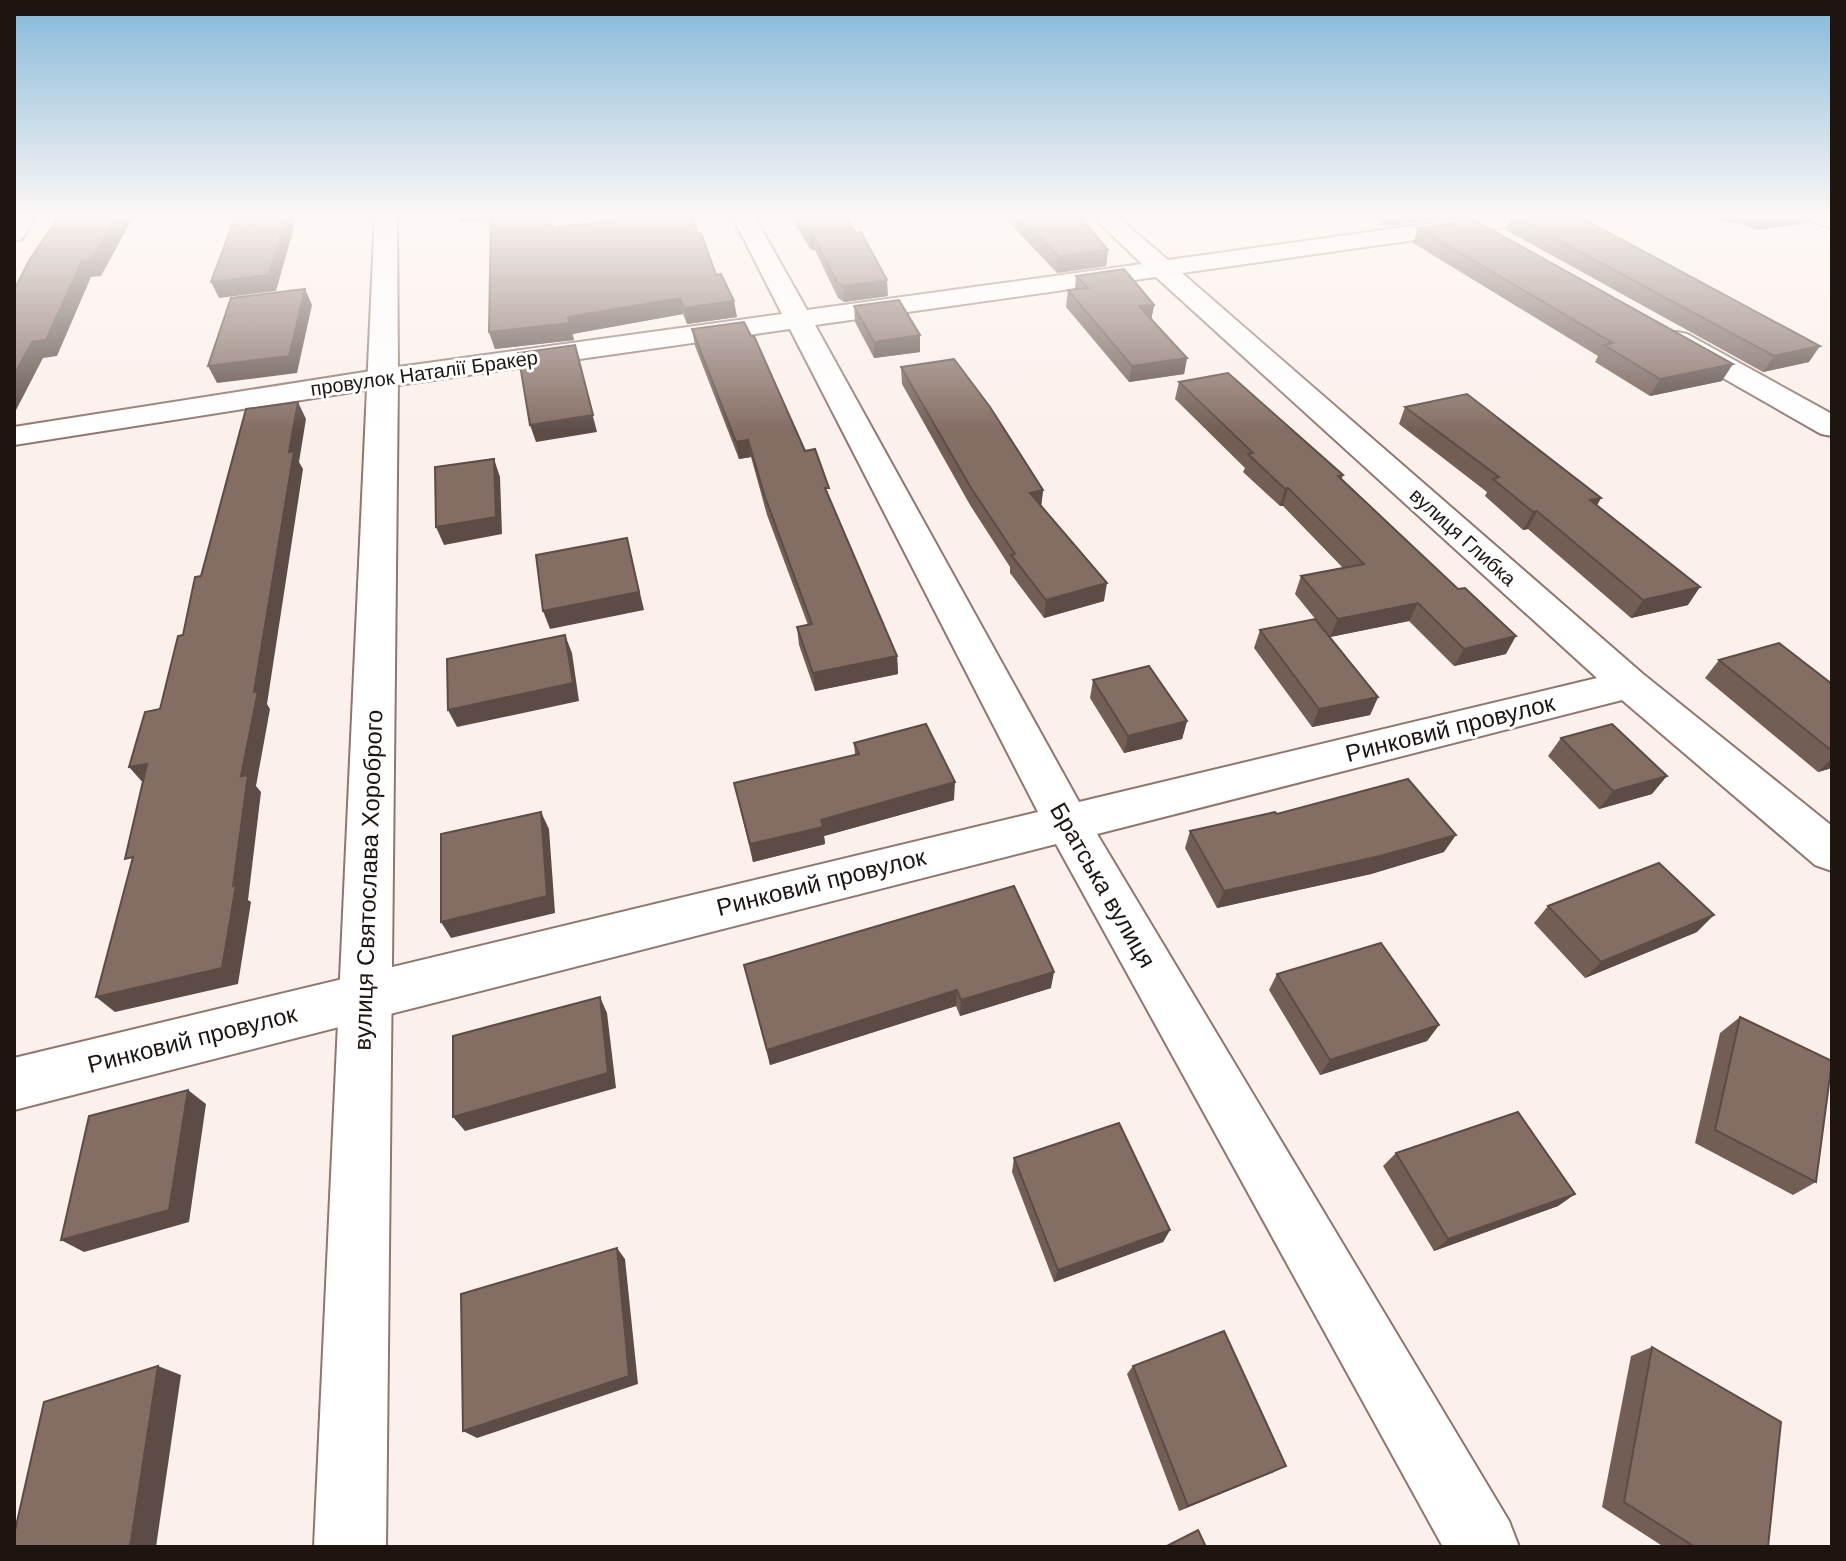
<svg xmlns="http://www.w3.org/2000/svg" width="1846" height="1561" viewBox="0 0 1846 1561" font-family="Arial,sans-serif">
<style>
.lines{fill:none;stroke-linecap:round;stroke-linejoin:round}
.street-casing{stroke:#8f776d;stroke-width:4}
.secondary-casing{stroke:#8f776d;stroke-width:4}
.street{fill:#fff;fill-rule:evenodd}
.secondary{fill:#fff;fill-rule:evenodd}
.wall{fill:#725e55}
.shaded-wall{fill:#5c4c45}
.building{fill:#846d63;stroke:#5c4c45;stroke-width:2}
.labels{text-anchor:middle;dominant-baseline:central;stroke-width:6;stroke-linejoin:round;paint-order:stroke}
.far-street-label{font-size:20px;fill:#1e1511;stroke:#fff}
.street-label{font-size:24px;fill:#1e1511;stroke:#fff}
</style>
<rect width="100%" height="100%" fill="#fbf0ec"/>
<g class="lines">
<g class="street-casing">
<g id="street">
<path d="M 37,214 L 22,239 L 14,241 L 15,214 Z"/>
<path d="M 731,214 L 753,214 L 807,310 L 1142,264 L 1090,214 L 1114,214 L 1168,260 L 1500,214 L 1559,214 L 1556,219 L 1548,221 L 1182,273 L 1643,674 L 1832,826 L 1832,871 L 1815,865 L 1622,700 L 1097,834 L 1509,1521 L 1519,1547 L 1443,1547 L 1056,844 L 14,1110 L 14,1058 L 1038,812 L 790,329 L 384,387 L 14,445 L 14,427 L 384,369 L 782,314 ZM 1156,277 L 1597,678 L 1079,802 L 815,325 Z"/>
<path d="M 1802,214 L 1832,214 L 1832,228 L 1805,219 Z"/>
<path d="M 1677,332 L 1687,334 L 1832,414 L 1832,436 L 1821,434 L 1667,346 L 1663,340 L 1667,334 Z"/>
</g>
</g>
<g class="secondary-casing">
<path id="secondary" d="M 375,214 L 397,214 L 398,378 L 386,1547 L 314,1547 Z"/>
</g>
<use href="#street" class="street"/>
<use href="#secondary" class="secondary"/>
</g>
<g class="wall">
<path d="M 459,214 L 551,214 L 554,227 L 647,216 L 646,214 L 691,214 L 698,234 L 737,317 L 687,324 L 683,314 L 572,334 L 574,340 L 495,349 L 489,332 L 491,219 L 461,222 Z"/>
<path d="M 789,214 L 843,214 L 888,296 L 844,302 L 838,298 L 815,250 L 811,250 Z"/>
<path d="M 1001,214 L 1078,214 L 1108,250 L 1106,266 L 1057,273 Z"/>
<path d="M 1366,214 L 1458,214 L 1453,217 L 1386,226 Z"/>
<path d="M 1707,214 L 1812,214 L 1807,223 L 1756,230 L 1739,222 L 1726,223 Z"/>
<path d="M 1512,215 L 1809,362 L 1763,372 L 1506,230 Z"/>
<path d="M 1418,228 L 1722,381 L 1650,396 L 1595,362 L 1598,356 L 1413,243 Z"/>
<path d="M 1076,276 L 1154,305 L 1151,319 L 1187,358 L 1184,374 L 1129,382 L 1066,307 L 1068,290 L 1075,289 Z"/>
<path d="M 854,306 L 920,335 L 920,352 L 874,358 L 855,322 Z"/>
<path d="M 692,329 L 805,451 L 830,500 L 897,656 L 898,674 L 815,691 L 799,645 L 797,627 L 808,625 L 767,515 L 751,457 L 739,459 L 695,346 Z"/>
<path d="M 901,367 L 1043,490 L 1041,506 L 1104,601 L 1044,618 L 1010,573 L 1010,567 L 970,505 L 902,384 Z"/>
<path d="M 1179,382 L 1343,475 L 1342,479 L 1506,654 L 1454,666 L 1409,621 L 1330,637 L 1295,594 L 1301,576 L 1343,568 L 1283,506 L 1280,506 L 1243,472 L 1245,468 L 1175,399 Z"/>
<path d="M 1405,407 L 1601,498 L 1597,505 L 1688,605 L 1631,618 L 1528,529 L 1523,530 L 1485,496 L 1487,492 L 1399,424 Z"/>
<path d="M 1260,630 L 1378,697 L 1370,715 L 1312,727 L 1254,648 Z"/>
<path d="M 1719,660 L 1832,684 L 1832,768 L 1818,772 L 1705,678 Z"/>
<path d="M 1093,680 L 1187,721 L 1182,739 L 1124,753 L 1090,698 Z"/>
<path d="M 1561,738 L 1652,794 L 1599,809 L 1548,756 Z"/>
<path d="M 854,743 L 954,800 L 824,836 L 825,844 L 753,862 L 734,783 L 855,755 Z"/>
<path d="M 1277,814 L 1444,852 L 1371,874 L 1217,908 L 1185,848 L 1190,831 Z"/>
<path d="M 1548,906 L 1697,932 L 1585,978 L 1534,923 Z"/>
<path d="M 744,965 L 1051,988 L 960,1016 L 956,1006 L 770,1065 Z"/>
<path d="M 1277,974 L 1439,1025 L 1427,1041 L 1320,1075 L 1269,990 Z"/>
<path d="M 1740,1017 L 1816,1182 L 1793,1195 L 1695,1143 L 1720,1033 Z"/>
<path d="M 1396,1153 L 1575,1194 L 1558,1206 L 1434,1251 L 1383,1166 Z"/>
<path d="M 1014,1158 L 1170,1230 L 1163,1242 L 1054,1282 L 1012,1172 Z"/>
<path d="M 1652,1347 L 1768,1547 L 1664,1547 L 1602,1507 L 1631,1356 Z"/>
<path d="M 1133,1366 L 1274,1472 L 1179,1511 L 1127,1374 Z"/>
</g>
<g class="shaded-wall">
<path d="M 118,214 L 135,214 L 101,276 L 91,277 L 57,356 L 43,358 L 14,414 L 14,375 L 32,342 L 82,261 Z"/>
<path d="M 287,214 L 290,214 L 295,224 L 276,291 L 219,298 L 211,282 Z"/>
<path d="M 459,214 L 494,214 L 496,218 L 461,222 Z"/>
<path d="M 1390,214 L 1458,214 L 1453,217 L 1386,226 Z"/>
<path d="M 1732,214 L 1743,214 L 1739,222 L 1726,223 Z"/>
<path d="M 1771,214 L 1812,214 L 1807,223 L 1756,230 L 1765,215 Z"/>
<path d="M 810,235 L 813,235 L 815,250 L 811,250 Z"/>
<path d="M 1108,250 L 1106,266 L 1057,273 L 1059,257 Z"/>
<path d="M 887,280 L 888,296 L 844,302 L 843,286 Z"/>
<path d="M 305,289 L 312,305 L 297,373 L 217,383 L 208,366 Z"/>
<path d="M 680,298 L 683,314 L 572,334 L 568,317 Z"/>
<path d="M 734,301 L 737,317 L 687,324 L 684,308 Z"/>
<path d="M 1154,305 L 1151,321 L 1139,306 Z"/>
<path d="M 570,323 L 574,340 L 495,349 L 489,332 Z"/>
<path d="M 920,335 L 920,352 L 874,358 L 874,342 Z"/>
<path d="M 575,345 L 597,432 L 536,442 L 530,425 Z"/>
<path d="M 1820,346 L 1809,362 L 1763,372 L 1774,356 Z"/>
<path d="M 1187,358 L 1184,374 L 1129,382 L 1132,366 Z"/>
<path d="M 1733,364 L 1722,381 L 1650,396 L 1660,379 Z"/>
<path d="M 298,402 L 306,419 L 299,462 L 303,469 L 267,704 L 270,709 L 256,786 L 261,792 L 248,900 L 251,902 L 238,984 L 115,1012 L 96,997 L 233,886 L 241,776 L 289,452 Z"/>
<path d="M 748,440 L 751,457 L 739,459 L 736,442 Z"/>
<path d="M 494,459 L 500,477 L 502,534 L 444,545 L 436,527 Z"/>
<path d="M 1288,488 L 1283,506 L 1280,506 L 1285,489 Z"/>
<path d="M 1043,490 L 1041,508 L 1030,493 Z"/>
<path d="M 1601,498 L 1591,516 L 1590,500 Z"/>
<path d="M 1537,511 L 1528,529 L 1523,530 L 1533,512 Z"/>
<path d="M 627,538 L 644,610 L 550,629 L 543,611 Z"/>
<path d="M 1107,583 L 1104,601 L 1044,618 L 1046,600 Z"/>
<path d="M 1700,587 L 1688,605 L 1631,618 L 1643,600 Z"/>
<path d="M 1418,603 L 1409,621 L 1330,637 L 1338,619 Z"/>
<path d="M 565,635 L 572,653 L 579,701 L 457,727 L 448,710 Z"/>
<path d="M 1516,636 L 1506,654 L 1454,666 L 1464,649 Z"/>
<path d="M 897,656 L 898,674 L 815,691 L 813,673 Z"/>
<path d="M 1378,697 L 1370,715 L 1312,727 L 1319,709 Z"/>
<path d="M 1187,721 L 1182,739 L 1124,753 L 1128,736 Z"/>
<path d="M 1832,758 L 1832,768 L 1818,772 Z"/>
<path d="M 147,764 L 145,785 L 129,767 Z"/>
<path d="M 1667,776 L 1652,794 L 1599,809 L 1613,791 Z"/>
<path d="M 955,782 L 954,800 L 824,836 L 825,844 L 753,862 L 750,844 L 821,820 Z"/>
<path d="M 541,812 L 549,829 L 555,913 L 451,938 L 441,922 Z"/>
<path d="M 1456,835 L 1444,852 L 1371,874 L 1217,908 L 1224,891 Z"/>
<path d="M 1714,915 L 1697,932 L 1585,978 L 1601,962 Z"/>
<path d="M 1054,972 L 1051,988 L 960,1016 L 961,1000 Z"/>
<path d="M 957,990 L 956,1006 L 770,1065 L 767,1050 Z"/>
<path d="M 600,997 L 607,1013 L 616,1088 L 465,1131 L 453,1117 Z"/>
<path d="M 1439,1025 L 1427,1041 L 1320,1075 L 1330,1060 Z"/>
<path d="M 188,1090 L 206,1104 L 189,1222 L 84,1252 L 61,1240 Z"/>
<path d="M 1575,1194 L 1558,1206 L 1434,1251 L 1448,1239 Z"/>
<path d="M 1170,1230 L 1163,1242 L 1054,1282 L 1058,1270 Z"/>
<path d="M 617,1248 L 625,1259 L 638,1384 L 477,1438 L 463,1431 Z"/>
<path d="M 158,1366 L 181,1375 L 156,1547 L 130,1547 Z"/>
<path d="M 1286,1466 L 1274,1472 L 1179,1511 L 1188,1506 Z"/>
</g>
<g class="building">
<path d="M 61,214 L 118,214 L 91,260 L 82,261 L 46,340 L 32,342 L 14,375 L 14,290 L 30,259 Z"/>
<path d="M 248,214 L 287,214 L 269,275 L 211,282 L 236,215 Z"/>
<path d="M 491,214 L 550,214 L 551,228 L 648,216 L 647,214 L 691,214 L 698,234 L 701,233 L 716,275 L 721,274 L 734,301 L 684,308 L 680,298 L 568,317 L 570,323 L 489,332 Z"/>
<path d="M 796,214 L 843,214 L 856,233 L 861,232 L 887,280 L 843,286 L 837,282 L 813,235 L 810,235 Z"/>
<path d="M 1016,214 L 1078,214 L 1108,250 L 1059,257 Z"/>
<path d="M 1518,214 L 1574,214 L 1820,346 L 1774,356 L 1512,215 Z"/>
<path d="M 1474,220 L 1733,364 L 1660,379 L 1604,345 L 1613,343 L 1418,228 Z"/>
<path d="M 1124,269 L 1154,305 L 1139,306 L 1187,358 L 1132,366 L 1068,290 L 1088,288 L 1076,276 Z"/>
<path d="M 305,289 L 289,356 L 208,366 L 231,298 Z"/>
<path d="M 899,300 L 920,335 L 874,342 L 854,306 Z"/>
<path d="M 744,322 L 751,336 L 754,336 L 805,451 L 815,449 L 829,488 L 825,488 L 897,656 L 813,673 L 797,627 L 812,624 L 765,497 L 748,440 L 736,442 L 692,329 Z"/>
<path d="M 575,345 L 593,415 L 530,425 L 518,353 Z"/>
<path d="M 954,359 L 990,407 L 1043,490 L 1030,493 L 1107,583 L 1046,600 L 1011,555 L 1015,554 L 971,488 L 901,367 Z"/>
<path d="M 1228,373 L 1343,475 L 1338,476 L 1458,589 L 1465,588 L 1516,636 L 1464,649 L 1418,603 L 1338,619 L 1301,576 L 1364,564 L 1288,488 L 1285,489 L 1248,454 L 1253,453 L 1179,382 Z"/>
<path d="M 1467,394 L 1601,498 L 1590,500 L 1700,587 L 1643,600 L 1537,511 L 1533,512 L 1493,479 L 1499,477 L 1405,407 Z"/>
<path d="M 298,402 L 289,452 L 294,451 L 254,692 L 258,691 L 241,776 L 248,775 L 233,886 L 236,885 L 222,968 L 96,997 L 133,857 L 125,859 L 147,764 L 129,767 L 145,712 L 160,709 L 178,636 L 183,635 L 195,577 L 201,576 L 246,409 Z"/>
<path d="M 494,459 L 496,517 L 436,527 L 435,467 Z"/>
<path d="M 627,538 L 639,592 L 543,611 L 536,555 Z"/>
<path d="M 1315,619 L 1378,697 L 1319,709 L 1260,630 Z"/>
<path d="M 565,635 L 573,683 L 448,710 L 447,659 Z"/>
<path d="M 1779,643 L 1832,684 L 1832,751 L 1719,660 Z"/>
<path d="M 1149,666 L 1187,721 L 1128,736 L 1093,680 Z"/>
<path d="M 926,724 L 955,782 L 821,820 L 823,827 L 750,844 L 734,783 L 859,754 L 854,743 Z"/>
<path d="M 1612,724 L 1667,776 L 1613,791 L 1561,738 Z"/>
<path d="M 1408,779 L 1456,835 L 1380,856 L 1224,891 L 1190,831 L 1275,812 L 1277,814 Z"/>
<path d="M 541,812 L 547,896 L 441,922 L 441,834 Z"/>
<path d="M 1659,863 L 1714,915 L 1601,962 L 1548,906 Z"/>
<path d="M 1014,886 L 1054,972 L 961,1000 L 957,990 L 767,1050 L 744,965 Z"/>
<path d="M 1381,943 L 1439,1025 L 1330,1060 L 1277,974 Z"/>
<path d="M 600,997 L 608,1073 L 453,1117 L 453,1036 Z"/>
<path d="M 1740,1017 L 1832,1061 L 1816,1182 L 1715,1130 Z"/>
<path d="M 188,1090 L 169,1210 L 61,1240 L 89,1116 Z"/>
<path d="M 1518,1112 L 1575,1194 L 1448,1239 L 1396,1153 Z"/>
<path d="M 1119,1123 L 1170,1230 L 1058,1270 L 1014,1158 Z"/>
<path d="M 617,1248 L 629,1376 L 463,1431 L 461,1294 Z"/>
<path d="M 1224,1331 L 1286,1466 L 1188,1506 L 1133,1366 Z"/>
<path d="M 1652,1347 L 1781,1422 L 1768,1547 L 1695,1547 L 1624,1502 Z"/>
<path d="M 158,1366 L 130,1547 L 14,1547 L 14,1535 L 44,1402 Z"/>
<path d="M 1198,1530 L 1206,1547 L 1165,1547 Z"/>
</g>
<linearGradient id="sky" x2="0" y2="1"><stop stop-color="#84b8d8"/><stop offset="0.5" stop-color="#fdf8f6"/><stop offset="1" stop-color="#fdf8f6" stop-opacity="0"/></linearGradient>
<rect width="1846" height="432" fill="url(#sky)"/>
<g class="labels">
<g class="far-street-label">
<text transform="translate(424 373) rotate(-8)">провулок Наталії Бракер</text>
<text transform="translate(1463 537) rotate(42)">вулиця Глибка</text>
</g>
<g class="street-label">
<text transform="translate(1450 728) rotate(-14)">Ринковий провулок</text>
<text transform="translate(368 880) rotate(-88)">вулиця Святослава Хороброго</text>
<text transform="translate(821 882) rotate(-14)">Ринковий провулок</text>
<text transform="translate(1103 885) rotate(60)">Братська вулиця</text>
<text transform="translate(192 1039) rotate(-14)">Ринковий провулок</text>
</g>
</g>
<rect width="1846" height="1561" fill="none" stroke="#1e1511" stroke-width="32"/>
</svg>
